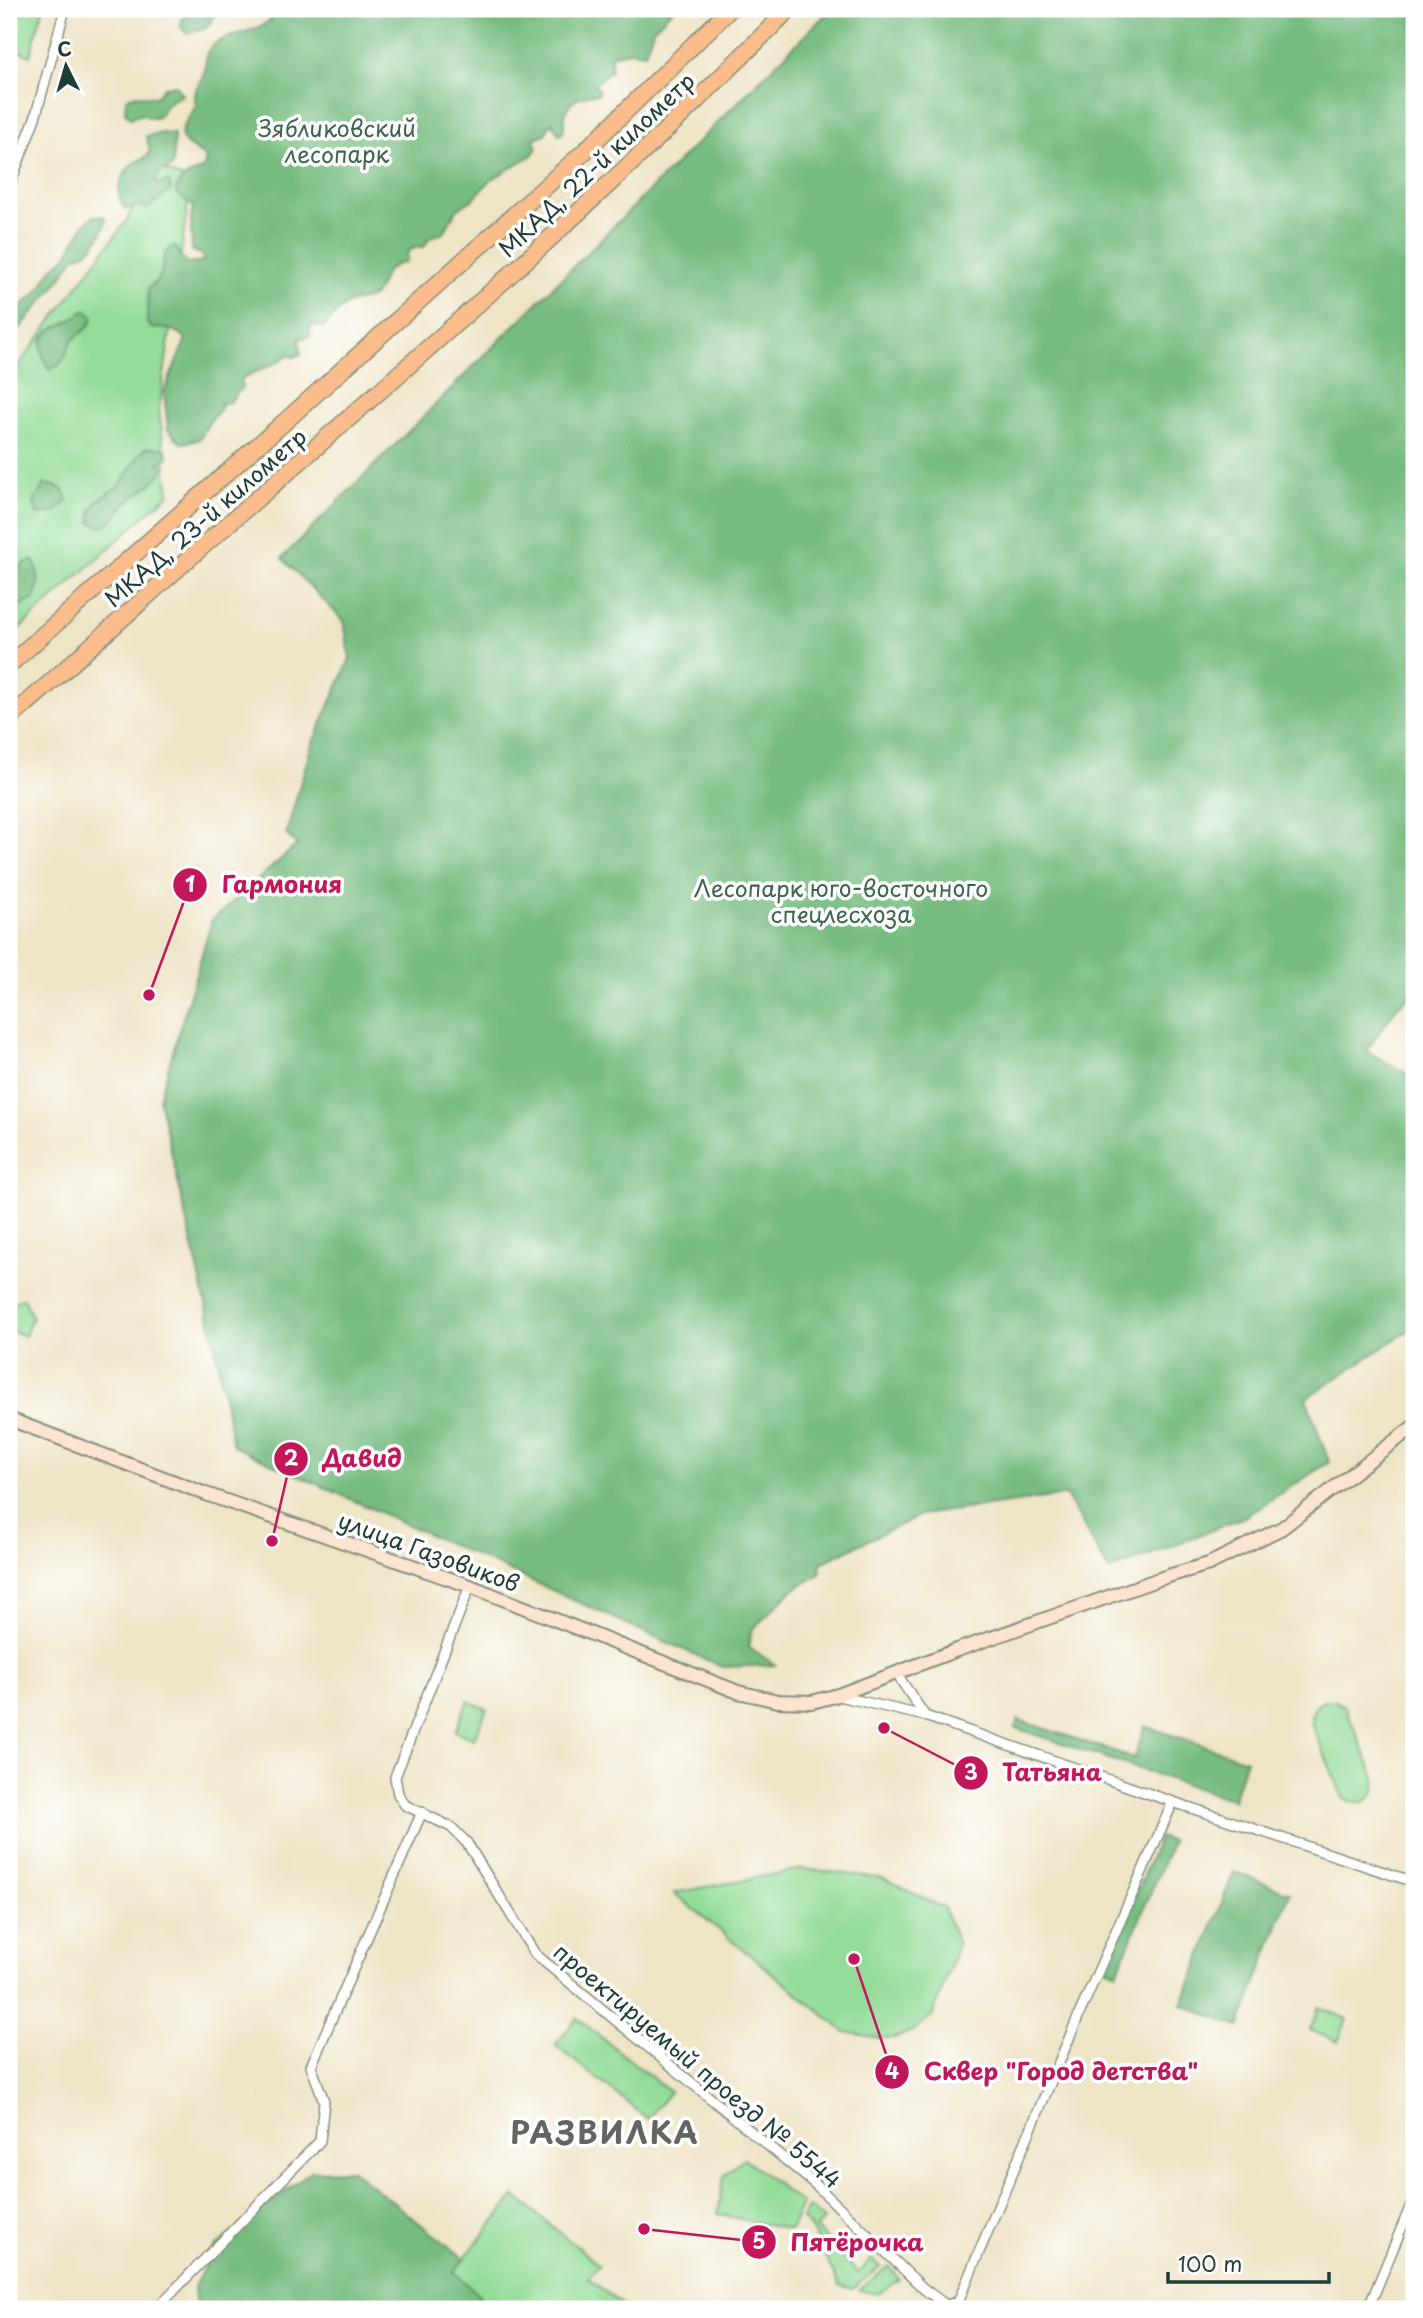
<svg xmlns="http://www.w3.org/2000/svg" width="1423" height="2318" viewBox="0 0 1423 2318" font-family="'Playpen Sans',sans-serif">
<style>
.green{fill:#93dc97;stroke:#598c66;stroke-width:2}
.forest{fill:#76bc80;stroke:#4a7c5a;stroke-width:2}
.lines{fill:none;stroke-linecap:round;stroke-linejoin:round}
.stream{stroke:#4db6ca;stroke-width:3.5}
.street-casing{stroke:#86907d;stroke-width:12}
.secondary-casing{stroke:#86907d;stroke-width:16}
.highway-casing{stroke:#86907d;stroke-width:19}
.street{stroke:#fff;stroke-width:9}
.secondary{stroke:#fde4d1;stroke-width:12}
.highway{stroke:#fabc8b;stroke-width:16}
.labels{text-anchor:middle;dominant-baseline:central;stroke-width:7;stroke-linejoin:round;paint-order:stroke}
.park-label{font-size:23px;fill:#3c654d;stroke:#fff}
.street-label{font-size:23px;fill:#1f3d34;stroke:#fff}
.district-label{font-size:30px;font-weight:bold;letter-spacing:2px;fill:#636464;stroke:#fff}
.leader{fill:none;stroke:#c2185b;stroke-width:2.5}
.callout-dot{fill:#c2185b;stroke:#fff;stroke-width:2.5}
.mark-label{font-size:21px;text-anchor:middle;font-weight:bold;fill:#fff}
.callout-label{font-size:24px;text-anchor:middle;font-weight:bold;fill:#c2185b;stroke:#fff;stroke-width:7;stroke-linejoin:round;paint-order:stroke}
</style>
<rect width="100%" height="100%" fill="#fff"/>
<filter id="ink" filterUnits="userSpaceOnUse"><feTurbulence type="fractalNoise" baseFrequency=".0143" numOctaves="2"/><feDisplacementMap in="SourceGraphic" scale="14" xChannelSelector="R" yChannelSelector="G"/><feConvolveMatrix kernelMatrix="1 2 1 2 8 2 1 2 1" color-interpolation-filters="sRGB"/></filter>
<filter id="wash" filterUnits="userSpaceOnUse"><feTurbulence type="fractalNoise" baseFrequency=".00686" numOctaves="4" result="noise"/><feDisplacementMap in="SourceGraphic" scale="28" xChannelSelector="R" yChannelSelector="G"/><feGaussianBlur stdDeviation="1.57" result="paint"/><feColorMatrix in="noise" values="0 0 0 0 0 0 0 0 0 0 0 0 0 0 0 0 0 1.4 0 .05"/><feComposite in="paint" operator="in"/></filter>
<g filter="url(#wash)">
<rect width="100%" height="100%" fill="#eee4c6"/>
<g class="green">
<path d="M 30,9 L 43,9 L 30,56 L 9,47 L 9,20 Z"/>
<path d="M 153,165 L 191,182 L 159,410 L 169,494 L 9,638 L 9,378 L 127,220 Z"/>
<path d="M 24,1298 L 32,1317 L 25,1336 L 9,1330 L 9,1304 Z"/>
<path d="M 1328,1700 L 1334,1700 L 1345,1707 L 1375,1777 C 1380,1799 1358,1811 1342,1796 L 1311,1722 C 1311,1710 1316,1703 1328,1700 Z"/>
<path d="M 468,1701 L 487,1709 L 474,1739 L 455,1731 Z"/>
<path d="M 802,1869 L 882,1878 L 944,1908 L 958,1944 L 933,2015 L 916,2029 L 896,2038 L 878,2038 L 845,2032 L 674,1893 Z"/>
<path d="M 1319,2007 L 1347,2019 L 1338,2042 L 1310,2030 Z"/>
<path d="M 577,2018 L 670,2092 L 648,2119 L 555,2045 Z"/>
<path d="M 744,2158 L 802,2204 L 790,2230 L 718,2214 L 724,2176 Z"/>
<path d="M 515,2196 L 599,2265 L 588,2278 L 627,2309 L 469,2309 L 480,2296 L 453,2272 Z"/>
<path d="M 809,2207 L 824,2220 L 816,2229 L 859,2273 L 872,2259 L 880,2267 L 852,2289 L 839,2285 L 811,2228 L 802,2219 Z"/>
<path d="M 889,2266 L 899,2279 L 878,2294 L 859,2290 Z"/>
</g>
<g class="forest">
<path d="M 193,9 L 216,9 C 211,29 205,30 186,33 L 181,27 L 182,19 Z"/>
<path d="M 245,9 L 674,9 L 654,28 L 645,53 L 630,51 L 611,55 L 611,70 L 594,85 L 599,90 L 598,94 C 583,95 569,97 565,115 C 563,122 566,126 562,133 L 559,134 L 552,122 L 545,134 L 535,138 L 534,141 L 537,148 L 532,155 L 491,180 L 472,200 L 456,210 L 444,233 L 430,237 L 424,247 L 417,247 L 408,251 L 406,262 C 377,269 389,278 374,295 C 367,302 356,299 348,304 C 339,309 331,319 324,327 L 311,325 L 310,336 L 299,339 L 301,354 L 294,357 L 287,355 C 280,364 252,372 241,379 L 242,387 L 230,402 L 220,403 L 222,406 C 219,413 215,414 211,420 C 198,436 209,440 181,443 L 168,429 L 164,392 L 186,339 C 177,328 165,329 152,328 L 147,323 L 148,289 C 152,285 158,281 160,276 C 165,262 160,253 174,246 L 186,263 L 198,263 L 204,259 L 200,253 L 193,251 L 192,248 L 191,217 L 193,206 L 176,193 C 177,177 192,174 204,168 L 206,157 C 175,137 175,138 196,106 C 192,89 200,85 205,70 C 207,65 205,58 207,53 C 215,33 260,35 274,16 Z"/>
<path d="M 831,9 L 1414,9 L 1414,992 L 1398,1006 L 1366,1051 L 1414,1077 L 1414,1327 L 1306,1398 L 1329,1462 L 1244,1517 L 1109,1571 L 1066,1495 L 920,1515 L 821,1563 L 820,1574 L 791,1591 L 752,1630 L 748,1646 L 775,1665 L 722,1667 L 233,1446 L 211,1325 L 159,1099 L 212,920 L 297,845 L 286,834 L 311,747 L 350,659 L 344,621 L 282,558 Z"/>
<path d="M 176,85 L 182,95 L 169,102 L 157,118 L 150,118 L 143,114 L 130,118 L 125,112 L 126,98 L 137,95 L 156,97 L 164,87 Z"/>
<path d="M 162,133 L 174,134 L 173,164 L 171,168 L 161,171 L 155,181 L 158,184 L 169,182 L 171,190 L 147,209 L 143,205 L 125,209 C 122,204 119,199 119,193 C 118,184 127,167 135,162 C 140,159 146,160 149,153 C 151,148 147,141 146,136 Z"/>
<path d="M 94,216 L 102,216 L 106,219 L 105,227 L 95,244 L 86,253 L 75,257 L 56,285 L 13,336 L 9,349 L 9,321 L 21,306 L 36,294 L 51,270 L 66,257 L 85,223 Z"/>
<path d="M 83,311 L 87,311 L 93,317 C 90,331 80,331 72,341 C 63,353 69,362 49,370 C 25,324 63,332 83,311 Z"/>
<path d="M 147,447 L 166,449 L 168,457 L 158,463 L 165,467 C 153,487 145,487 128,501 C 116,511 118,521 101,527 L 91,522 L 91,512 L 97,501 L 120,485 L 139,455 Z"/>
<path d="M 44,484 C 54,486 65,487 68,499 C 60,511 51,514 37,515 L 34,501 Z"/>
<path d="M 33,560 C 40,575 40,584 34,599 L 19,606 L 9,616 L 9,578 L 23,564 Z"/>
<path d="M 1018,1720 L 1134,1758 L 1145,1726 L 1246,1760 L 1233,1800 L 1015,1728 Z"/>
<path d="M 1159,1837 L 1172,1842 L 1117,1973 L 1105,1968 Z"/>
<path d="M 1234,1872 L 1290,1893 L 1239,2027 L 1182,2005 Z"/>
<path d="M 352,2170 L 465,2259 L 454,2272 L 480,2296 L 469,2309 L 196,2309 L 194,2287 L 214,2248 L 311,2171 Z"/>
</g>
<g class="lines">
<g class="stream">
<path d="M 1414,781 L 1412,785 L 1414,788"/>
<path d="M 1414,813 C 1404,830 1400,853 1414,869"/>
</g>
</g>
</g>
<g filter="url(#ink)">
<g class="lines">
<g class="street-casing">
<g id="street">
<path d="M 9,187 L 35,118 L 65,9"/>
<path d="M 470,1586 L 395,1777 L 398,1794 L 405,1805 L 451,1827 L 467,1843 L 535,1954 L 816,2185 L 924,2289 L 946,2305 L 958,2302 L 1081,2010 L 1173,1802"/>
<path d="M 896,1673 L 925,1716"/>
<path d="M 839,1696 L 925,1716 L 1173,1802 L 1414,1882"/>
<path d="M 156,2309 L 320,2141 L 324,2101 L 311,2066 L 422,1812"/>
<path d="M 1368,2309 L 1414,2198"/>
</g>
</g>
<g class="secondary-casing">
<path id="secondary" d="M 9,1419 L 206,1494 L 470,1586 L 738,1692 L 778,1701 L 812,1702 L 838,1695 L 957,1650 L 1168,1576 L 1209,1564 L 1282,1528 L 1414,1426"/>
</g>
<g class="highway-casing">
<g id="highway">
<path d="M 9,665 L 290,417 L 585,151 L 730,9"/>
<path d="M 9,719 C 74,662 138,604 203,546 C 402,372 603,198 789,9"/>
</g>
</g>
<use href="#street" class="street"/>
<use href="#secondary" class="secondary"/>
<use href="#highway" class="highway"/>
</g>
</g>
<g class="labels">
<g class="park-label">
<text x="337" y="127">Зябликовский<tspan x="337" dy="26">лесопарк</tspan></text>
<text x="841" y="887">Лесопарк юго-восточного<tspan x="841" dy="26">спецлесхоза</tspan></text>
</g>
<g class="street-label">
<text transform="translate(596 164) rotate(-43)">МКАД, 22-й километр</text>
<text transform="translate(205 517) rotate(-41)">МКАД, 23-й километр</text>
<text transform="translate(429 1551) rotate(20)">улица Газовиков</text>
<text transform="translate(698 2065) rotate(40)">проектируемый проезд № 5544</text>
</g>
<g class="district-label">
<text x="605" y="2131">РАЗВИЛКА</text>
</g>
</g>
<path class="leader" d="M149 995L190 885M272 1541L291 1459M884 1728L971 1773M854 1959L892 2072M644 2229L759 2242"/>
<g class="callout-dot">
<circle cx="149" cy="995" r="7"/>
<circle cx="272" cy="1541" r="7"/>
<circle cx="884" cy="1728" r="7"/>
<circle cx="854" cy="1959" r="7"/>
<circle cx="644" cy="2229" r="7"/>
<circle cx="190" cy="885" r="18"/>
<circle cx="291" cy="1459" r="18"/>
<circle cx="971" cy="1773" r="18"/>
<circle cx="892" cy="2072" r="18"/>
<circle cx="759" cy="2242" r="18"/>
</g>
<g class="mark-label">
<text x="190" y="892">1</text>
<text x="291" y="1466">2</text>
<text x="971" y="1780">3</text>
<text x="892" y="2079">4</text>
<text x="759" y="2249">5</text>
</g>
<g class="callout-label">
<text x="282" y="893">Гармония</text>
<text x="362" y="1467">Давид</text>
<text x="1052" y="1781">Татьяна</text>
<text x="1061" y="2080">Сквер "Город детства"</text>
<text x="857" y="2251">Пятёрочка</text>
</g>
<rect width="1423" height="2318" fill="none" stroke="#fff" stroke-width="35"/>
<g transform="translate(66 66) rotate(355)" stroke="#ffffff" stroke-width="5" paint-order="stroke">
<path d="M0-5L12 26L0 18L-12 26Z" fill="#1f3d34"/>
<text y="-10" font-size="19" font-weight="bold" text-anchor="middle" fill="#1f3d34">С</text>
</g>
<path d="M1168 2272v10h161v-10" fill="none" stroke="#1f3d34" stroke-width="3.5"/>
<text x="1178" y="2272" font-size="21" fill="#1f3d34" stroke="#ffffff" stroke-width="5" paint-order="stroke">100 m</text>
</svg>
